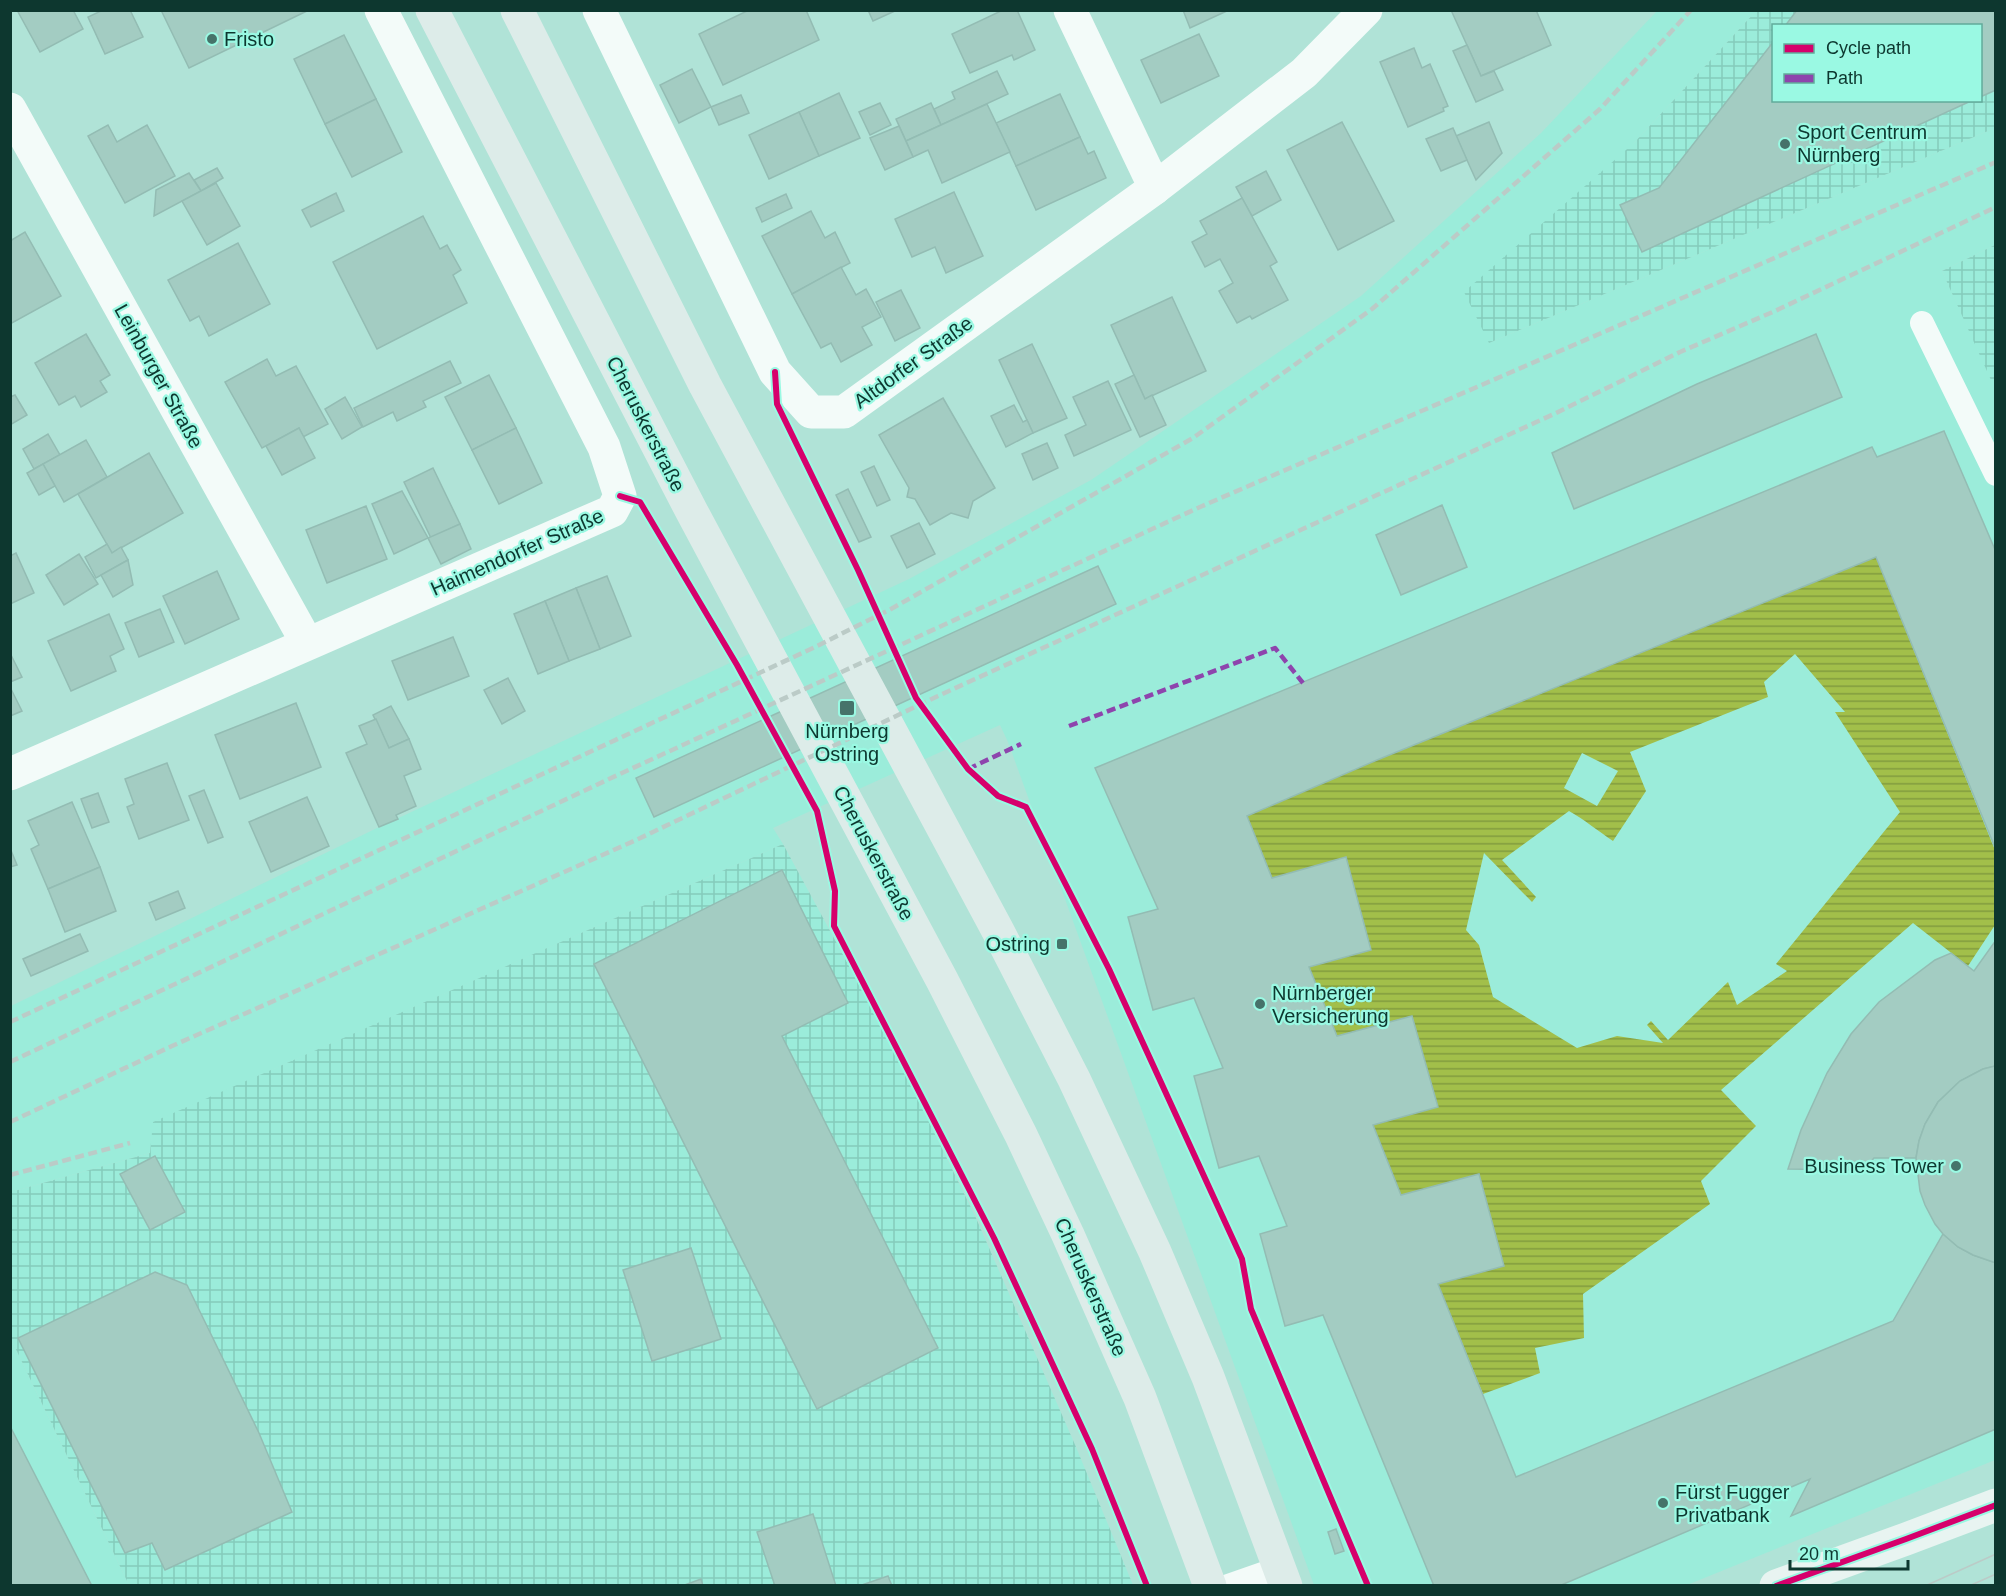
<svg xmlns="http://www.w3.org/2000/svg" width="2006" height="1596" viewBox="0 0 2006 1596" font-family="Arial,sans-serif">
<style>
.built{fill:#9becda}
.industrial{fill:url(#industrial-grid);fill-rule:evenodd}
.water{fill:url(#water-rules);fill-rule:evenodd}
.building{fill:#a3ccc2;stroke:#93bcb3;stroke-width:1.5}
.lines{fill:none;stroke-linecap:round;stroke-linejoin:round}
.lane{stroke:#f3fbf9;stroke-width:24}
.street{stroke:#f3fbf9;stroke-width:33}
.secondary{stroke:#e8f4f1;stroke-width:33}
.primary{stroke:#ddece9;stroke-width:33}
.tram{stroke:#bbcbc7;stroke-width:1.5}
.rail{stroke:#bbcbc7;stroke-width:4.5;stroke-dasharray:9 4.5;stroke-linecap:butt}
.quiet{stroke:#8e44ad;stroke-width:4.5;stroke-dasharray:9 4.5;stroke-linecap:butt}
.cycleway-casing{stroke:#9af9e3;stroke-width:10}
.cycleway{stroke:#d6006c;stroke-width:6}
.poi-dot{fill:#46736a;stroke:#9af9e3;stroke-width:2}
.labels{text-anchor:middle;dominant-baseline:central;stroke-width:4.5;stroke-linejoin:round;paint-order:stroke}
.poi-label{font-size:20px;fill:#0d372f;stroke:#9af9e3;text-anchor:start}
.street-label{font-size:20px;fill:#0d372f;stroke:#9af9e3}
</style>
<defs>
<pattern id="industrial-grid" width="8" height="8" patternUnits="userSpaceOnUse" patternTransform="scale(1.5)"><rect width="8" height="8" fill="#9becda"/><path d="M0 4h8M4 0v8" fill="none" stroke="#84cbbb"/></pattern>
<pattern id="water-rules" width="6" height="5" patternUnits="userSpaceOnUse" patternTransform="scale(1.5)"><rect width="6" height="5" fill="#a2bf4a"/><path d="M0 2.5h6" fill="none" stroke="#829c3e"/></pattern>
</defs>
<rect width="100%" height="100%" fill="#b0e3d7"/>
<g class="built">
<path d="M 1657,11 L 1756,11 L 1634,143 L 1489,343 L 1995,128 L 1995,245 L 1942,271 L 1996,389 L 1995,1460 L 1687,1585 L 1314,1585 L 1008,742 L 1000,725 L 773,828 L 783,844 L 154,1122 L 150,1153 L 11,1192 L 11,1006 L 375,829 L 909,579 L 1091,480 L 1361,296 L 1541,133 Z"/>
<path d="M 11,1339 L 129,1585 L 11,1585 Z"/>
</g>
<g class="industrial">
<path d="M 1756,11 L 1995,11 L 1995,128 L 1489,343 L 1464,292 L 1634,143 ZM 1774,26 L 1980,26 L 1980,100 L 1774,100 Z"/>
<path d="M 1995,245 L 1995,389 L 1942,271 Z"/>
<path d="M 783,844 L 887,1036 L 976,1218 L 1076,1447 L 1133,1585 L 129,1585 L 11,1339 L 11,1192 L 150,1153 L 153,1122 Z"/>
</g>
<path class="water" d="M 1876,557 L 1995,850 L 1995,925 L 1968,966 L 1913,923 L 1721,1090 L 1756,1126 L 1701,1181 L 1710,1204 L 1583,1294 L 1584,1338 L 1535,1348 L 1540,1373 L 1483,1394 L 1438,1284 L 1504,1266 L 1479,1175 L 1401,1195 L 1373,1125 L 1437,1107 L 1412,1016 L 1337,1036 L 1309,967 L 1371,949 L 1346,858 L 1272,878 L 1247,816 L 1377,760 ZM 1795,654 L 1845,712 L 1835,712 L 1900,812 L 1776,964 L 1787,971 L 1737,1005 L 1728,982 L 1668,1040 L 1651,1021 L 1647,1025 L 1663,1043 L 1617,1036 L 1577,1048 L 1493,997 L 1479,945 L 1466,930 L 1484,853 L 1532,902 L 1536,897 L 1502,860 L 1569,811 C 1585,820 1598,831 1613,841 L 1646,791 L 1630,752 L 1768,697 L 1764,682 ZM 1582,753 L 1618,771 L 1597,806 L 1564,788 Z"/>
<g class="building">
<path d="M 17,10 L 73,10 L 83,29 L 40,52 Z"/>
<path d="M 103,10 L 130,10 L 143,37 L 105,54 L 88,17 Z"/>
<path d="M 161,10 L 309,10 L 189,68 Z"/>
<path d="M 749,10 L 806,10 L 819,40 L 723,85 L 699,34 Z"/>
<path d="M 868,10 L 897,10 L 873,21 Z"/>
<path d="M 1003,10 L 1017,10 L 1035,50 L 1014,60 L 1012,55 L 970,73 L 952,34 Z"/>
<path d="M 1183,10 L 1229,10 L 1190,28 Z"/>
<path d="M 1451,10 L 1536,10 L 1551,45 L 1481,76 Z"/>
<path d="M 1797,10 L 1996,10 L 1996,90 L 1980,97 L 1980,26 L 1785,26 Z"/>
<path d="M 1199,34 L 1219,76 L 1161,103 L 1141,60 Z"/>
<path d="M 344,35 L 376,99 L 325,124 L 294,59 Z"/>
<path d="M 1774,41 L 1774,100 L 1973,100 L 1642,252 L 1620,205 L 1659,188 Z"/>
<path d="M 1467,45 L 1481,76 L 1494,71 L 1503,90 L 1476,102 L 1453,51 Z"/>
<path d="M 1414,48 L 1422,68 L 1430,64 L 1448,106 L 1443,108 L 1444,111 L 1408,127 L 1380,62 Z"/>
<path d="M 692,69 L 711,107 L 679,123 L 660,85 Z"/>
<path d="M 997,71 L 1008,94 L 941,125 L 934,109 L 955,99 L 952,92 Z"/>
<path d="M 839,93 L 860,138 L 819,156 L 799,112 Z"/>
<path d="M 1060,94 L 1080,137 L 1016,166 L 996,123 Z"/>
<path d="M 741,95 L 749,113 L 719,125 L 711,107 Z"/>
<path d="M 376,99 L 402,152 L 352,177 L 325,124 Z"/>
<path d="M 880,103 L 891,125 L 870,135 L 859,112 Z"/>
<path d="M 931,103 L 941,125 L 906,141 L 896,119 Z"/>
<path d="M 987,104 L 1010,152 L 942,183 L 928,150 L 913,157 L 906,141 Z"/>
<path d="M 799,112 L 819,156 L 769,179 L 749,135 Z"/>
<path d="M 1342,122 L 1394,221 L 1338,250 L 1287,150 Z"/>
<path d="M 1489,122 L 1502,153 L 1476,180 L 1456,136 Z"/>
<path d="M 108,125 L 117,142 L 147,125 L 175,176 L 125,203 L 88,136 Z"/>
<path d="M 899,126 L 913,157 L 885,170 L 870,138 Z"/>
<path d="M 1453,128 L 1467,160 L 1441,171 L 1426,139 Z"/>
<path d="M 1080,137 L 1088,154 L 1094,151 L 1106,178 L 1036,210 L 1016,166 Z"/>
<path d="M 217,168 L 223,178 L 201,191 L 194,180 Z"/>
<path d="M 1266,171 L 1281,200 L 1252,216 L 1236,187 Z"/>
<path d="M 189,173 L 201,191 L 154,216 L 156,190 Z"/>
<path d="M 216,183 L 240,226 L 207,245 L 182,201 Z"/>
<path d="M 954,192 L 983,256 L 946,273 L 935,247 L 912,257 L 895,219 Z"/>
<path d="M 336,193 L 344,211 L 311,227 L 302,210 Z"/>
<path d="M 786,194 L 792,208 L 762,222 L 756,208 Z"/>
<path d="M 1242,198 L 1277,262 L 1270,266 L 1288,300 L 1252,319 L 1250,316 L 1237,323 L 1219,291 L 1233,283 L 1220,259 L 1205,267 L 1192,242 L 1207,234 L 1200,221 Z"/>
<path d="M 811,211 L 825,238 L 835,232 L 850,263 L 792,294 L 762,236 Z"/>
<path d="M 423,216 L 440,249 L 447,245 L 461,270 L 453,275 L 467,303 L 377,349 L 333,262 Z"/>
<path d="M 25,232 L 61,296 L 10,324 L 10,241 Z"/>
<path d="M 238,243 L 270,304 L 209,336 L 199,316 L 190,321 L 168,280 Z"/>
<path d="M 841,267 L 856,295 L 866,289 L 881,317 L 862,327 L 872,345 L 841,362 L 831,343 L 821,348 L 792,294 Z"/>
<path d="M 901,290 L 920,328 L 895,341 L 876,302 Z"/>
<path d="M 1172,297 L 1206,371 L 1145,399 L 1111,325 Z"/>
<path d="M 86,334 L 110,375 L 100,381 L 107,392 L 81,407 L 75,396 L 59,405 L 35,363 Z"/>
<path d="M 1816,334 L 1842,397 L 1574,509 L 1552,453 L 1697,384 Z"/>
<path d="M 1032,344 L 1067,418 L 1033,433 L 999,360 Z"/>
<path d="M 267,359 L 276,376 L 296,366 L 328,424 L 303,437 L 299,428 L 262,448 L 225,382 Z"/>
<path d="M 450,361 L 461,383 L 423,401 L 426,407 L 397,421 L 393,412 L 363,427 L 354,408 Z"/>
<path d="M 489,375 L 516,428 L 472,450 L 445,397 Z"/>
<path d="M 1134,375 L 1145,399 L 1152,395 L 1166,425 L 1140,437 L 1115,384 Z"/>
<path d="M 1108,381 L 1131,430 L 1074,456 L 1065,435 L 1086,425 L 1073,397 Z"/>
<path d="M 15,395 L 27,415 L 10,425 L 10,397 Z"/>
<path d="M 345,397 L 362,427 L 342,439 L 325,409 Z"/>
<path d="M 943,398 L 995,488 L 973,501 L 968,518 L 951,513 L 930,525 L 915,499 L 907,497 L 909,488 L 879,435 Z"/>
<path d="M 1014,405 L 1023,422 L 1027,420 L 1033,433 L 1006,447 L 991,416 Z"/>
<path d="M 299,428 L 315,458 L 282,475 L 266,446 Z"/>
<path d="M 516,428 L 542,483 L 499,504 L 472,450 Z"/>
<path d="M 1944,431 L 1996,552 L 1996,850 L 1876,557 L 1377,760 L 1247,816 L 1272,878 L 1346,857 L 1371,950 L 1309,967 L 1337,1036 L 1412,1016 L 1438,1107 L 1373,1125 L 1401,1195 L 1479,1174 L 1504,1266 L 1438,1284 L 1516,1477 L 1893,1321 L 1943,1234 L 1958,1247 L 1973,1255 L 1996,1263 L 1996,1429 L 1791,1516 L 1810,1479 L 1559,1586 L 1434,1586 L 1323,1315 L 1285,1326 L 1260,1234 L 1287,1226 L 1259,1156 L 1219,1168 L 1194,1076 L 1223,1068 L 1194,998 L 1153,1010 L 1128,917 L 1158,909 L 1095,768 L 1872,447 L 1877,457 Z"/>
<path d="M 48,434 L 60,455 L 34,469 L 23,449 Z"/>
<path d="M 86,440 L 107,477 L 64,502 L 43,464 Z"/>
<path d="M 1047,443 L 1058,468 L 1033,480 L 1022,454 Z"/>
<path d="M 149,453 L 183,513 L 112,553 L 78,494 Z"/>
<path d="M 43,464 L 55,486 L 39,495 L 27,473 Z"/>
<path d="M 874,466 L 890,500 L 877,506 L 861,472 Z"/>
<path d="M 433,468 L 460,524 L 431,538 L 404,482 Z"/>
<path d="M 848,489 L 871,537 L 859,542 L 836,495 Z"/>
<path d="M 402,491 L 428,538 L 394,554 L 372,504 Z"/>
<path d="M 1442,505 L 1467,567 L 1401,595 L 1376,535 Z"/>
<path d="M 366,506 L 387,559 L 327,583 L 306,530 Z"/>
<path d="M 919,523 L 935,554 L 907,568 L 891,536 Z"/>
<path d="M 460,524 L 471,549 L 441,564 L 428,538 Z"/>
<path d="M 107,544 L 112,553 L 121,547 L 128,560 L 96,578 L 85,557 Z"/>
<path d="M 16,553 L 34,593 L 10,604 L 10,556 Z"/>
<path d="M 79,554 L 98,584 L 64,605 L 46,575 Z"/>
<path d="M 128,560 L 133,585 L 113,597 L 101,575 Z"/>
<path d="M 1098,566 L 1116,604 L 654,817 L 636,778 Z"/>
<path d="M 217,571 L 239,619 L 185,644 L 163,596 Z"/>
<path d="M 607,576 L 631,636 L 600,649 L 576,588 Z"/>
<path d="M 576,588 L 600,649 L 569,661 L 545,601 Z"/>
<path d="M 545,601 L 569,661 L 538,674 L 514,614 Z"/>
<path d="M 160,609 L 174,642 L 139,657 L 125,623 Z"/>
<path d="M 109,614 L 124,649 L 110,656 L 116,671 L 71,691 L 48,641 Z"/>
<path d="M 453,637 L 469,676 L 408,700 L 392,661 Z"/>
<path d="M 10,653 L 22,677 L 10,682 Z"/>
<path d="M 508,678 L 525,711 L 502,724 L 484,690 Z"/>
<path d="M 10,687 L 22,711 L 10,716 Z"/>
<path d="M 296,703 L 321,767 L 240,799 L 215,735 Z"/>
<path d="M 391,706 L 409,739 L 389,748 L 373,715 Z"/>
<path d="M 376,719 L 389,748 L 409,739 L 421,769 L 404,776 L 416,806 L 396,815 L 398,819 L 379,827 L 346,753 L 367,744 L 359,726 Z"/>
<path d="M 167,763 L 189,820 L 139,839 L 127,807 L 134,804 L 125,779 Z"/>
<path d="M 204,790 L 223,837 L 208,843 L 189,796 Z"/>
<path d="M 98,793 L 109,822 L 92,828 L 81,799 Z"/>
<path d="M 307,797 L 329,846 L 271,872 L 249,822 Z"/>
<path d="M 72,802 L 100,867 L 48,889 L 31,849 L 39,845 L 28,821 Z"/>
<path d="M 10,848 L 17,865 L 10,867 Z"/>
<path d="M 100,867 L 116,911 L 65,932 L 48,889 Z"/>
<path d="M 782,870 L 848,1003 L 782,1036 L 938,1348 L 817,1409 L 594,964 Z"/>
<path d="M 178,891 L 185,908 L 156,920 L 149,903 Z"/>
<path d="M 80,934 L 88,951 L 31,976 L 23,959 Z"/>
<path d="M 1996,940 L 1996,1066 L 1983,1069 L 1960,1081 L 1938,1102 L 1925,1124 L 1919,1141 L 1916,1158 L 1874,1158 L 1863,1170 L 1788,1169 L 1801,1130 L 1827,1073 L 1851,1034 L 1879,1002 L 1935,960 L 1951,953 L 1974,971 Z"/>
<path d="M 1995,1066 L 1996,1066 L 1996,1263 L 1973,1255 L 1958,1247 L 1943,1234 L 1935,1224 L 1925,1205 L 1920,1191 L 1916,1158 L 1919,1141 L 1925,1124 L 1938,1102 L 1960,1081 L 1983,1069 Z"/>
<path d="M 155,1156 L 185,1212 L 150,1230 L 120,1174 Z"/>
<path d="M 691,1248 L 721,1339 L 652,1361 L 623,1270 Z"/>
<path d="M 155,1272 L 187,1285 L 259,1433 L 292,1512 L 165,1570 L 152,1543 L 125,1553 L 18,1338 Z"/>
<path d="M 10,1426 L 92,1586 L 10,1586 Z"/>
<path d="M 813,1514 L 836,1586 L 775,1586 L 757,1532 Z"/>
<path d="M 1336,1529 L 1344,1551 L 1335,1554 L 1328,1532 Z"/>
<path d="M 888,1576 L 892,1586 L 859,1586 Z"/>
<path d="M 701,1579 L 703,1586 L 682,1586 Z"/>
</g>
<g class="lines">
<g class="lane">
<path d="M 1922,323 L 1996,474"/>
<path d="M 1228,1586 L 1280,1568"/>
</g>
<g class="street">
<path d="M 599,10 L 775,372 L 811,412 L 844,412 L 1155,188 L 1304,73 L 1366,10"/>
<path d="M 1070,10 L 1155,188"/>
<path d="M 10,109 L 307,643"/>
<path d="M 10,774 L 612,511 L 620,496 L 604,447 L 381,10"/>
</g>
<path class="secondary" d="M 1776,1586 L 1906,1539 L 1996,1505"/>
<g class="primary">
<path d="M 432,10 L 692,512 L 942,980 L 1021,1135 L 1068,1235 L 1140,1398 L 1210,1586"/>
<path d="M 517,10 L 705,385 L 998,931 L 1074,1079 L 1155,1252 L 1208,1377 L 1286,1586"/>
</g>
<g class="tram">
<path d="M 1925,1586 L 1996,1554"/>
<path d="M 1969,1586 L 1996,1574"/>
</g>
<g class="rail">
<path d="M 10,1022 L 813,648 L 891,609 L 1193,438 L 1372,309 L 1600,109 L 1691,10"/>
<path d="M 10,1062 L 609,779 L 1200,507 L 1996,162"/>
<path d="M 10,1122 L 172,1046 L 634,841 L 938,696 L 1554,414 L 1680,352 L 1775,311 L 1996,207"/>
<path d="M 10,1175 L 130,1143"/>
</g>
<g class="quiet">
<path d="M 1069,726 L 1275,648 L 1303,683"/>
<path d="M 968,769 L 1021,744"/>
</g>
<g class="cycleway-casing">
<g id="cycleway">
<path d="M 775,372 L 777,404 L 858,570 L 916,698 L 968,769 L 998,796 L 1026,807 L 1109,969 L 1242,1259 L 1251,1309 L 1368,1586"/>
<path d="M 620,496 L 640,502 L 737,665 L 817,811 L 835,891 L 834,926 L 994,1238 L 1092,1449 L 1147,1586"/>
<path d="M 1776,1586 L 1906,1539 L 1996,1505"/>
</g>
</g>
<use href="#cycleway" class="cycleway"/>
</g>
<g class="poi-dot">
<circle cx="212" cy="39" r="6"/>
<circle cx="1785" cy="144" r="6"/>
<rect x="839" y="700" width="16" height="16" rx="3"/>
<rect x="1056" y="938" width="12" height="12" rx="3"/>
<circle cx="1260" cy="1004" r="6"/>
<circle cx="1956" cy="1166" r="6"/>
<circle cx="1663" cy="1503" r="6"/>
</g>
<g class="labels">
<g class="poi-label">
<text x="224" y="39">Fristo</text>
<text x="1797" y="132">Sport Centrum<tspan x="1797" dy="23">Nürnberg</tspan></text>
<text x="847" y="731" text-anchor="middle">Nürnberg<tspan x="847" dy="23">Ostring</tspan></text>
<text x="1050" y="944" text-anchor="end">Ostring</text>
<text x="1272" y="993">Nürnberger<tspan x="1272" dy="23">Versicherung</tspan></text>
<text x="1944" y="1166" text-anchor="end">Business Tower</text>
<text x="1675" y="1492">Fürst Fugger<tspan x="1675" dy="23">Privatbank</tspan></text>
</g>
<g class="street-label">
<text transform="translate(913 362) rotate(-36)">Altdorfer Straße</text>
<text transform="translate(159 376) rotate(61)">Leinburger Straße</text>
<text transform="translate(646 424) rotate(63)">Cheruskerstraße</text>
<text transform="translate(517 552) rotate(-24)">Haimendorfer Straße</text>
<text transform="translate(874 853) rotate(62)">Cheruskerstraße</text>
<text transform="translate(1091 1287) rotate(66)">Cheruskerstraße</text>
</g>
</g>
<rect width="2006" height="1596" fill="none" stroke="#0d372f" stroke-width="24"/>
<rect x="1772" y="24" width="210" height="78" fill="#9af9e3" stroke="#62ab9b" stroke-width="1.5"/>
<rect x="1784" y="44" width="30" height="9" fill="#d6006c" stroke="#62ab9b" stroke-width="1.5"/>
<text x="1826" y="54" font-size="18" fill="#0d372f">Cycle path</text>
<rect x="1784" y="74" width="30" height="9" fill="#8e44ad" stroke="#62ab9b" stroke-width="1.5"/>
<text x="1826" y="84" font-size="18" fill="#0d372f">Path</text>
<path d="M1790 1560v9h118v-9" fill="none" stroke="#0d372f" stroke-width="3"/>
<text x="1799" y="1560" font-size="18" fill="#0d372f" stroke="#9af9e3" stroke-width="4.5" paint-order="stroke">20 m</text>
</svg>
